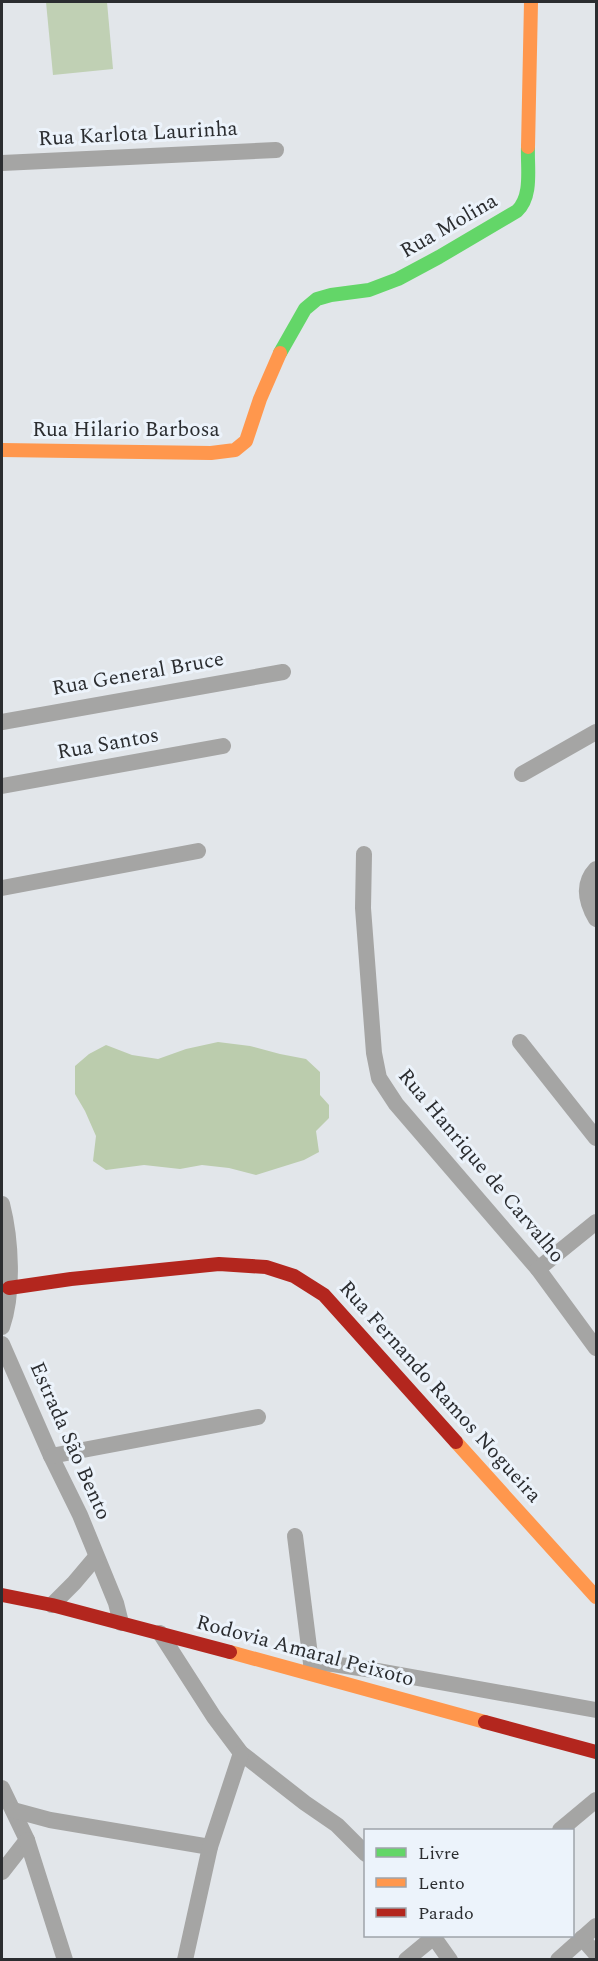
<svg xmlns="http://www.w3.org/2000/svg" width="598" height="1961" viewBox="0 0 598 1961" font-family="Spectral,serif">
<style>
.green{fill:#c0d0b4}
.forest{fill:#bbccad}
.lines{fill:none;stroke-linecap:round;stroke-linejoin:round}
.street{stroke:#a5a5a4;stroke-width:16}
.fast{stroke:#63d668;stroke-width:14}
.slow{stroke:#ff974d;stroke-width:14}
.jam{stroke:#b3261e;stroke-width:14}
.labels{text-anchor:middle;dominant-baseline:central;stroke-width:6;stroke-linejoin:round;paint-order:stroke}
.street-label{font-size:21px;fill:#2b2d30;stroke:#ecf3fb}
</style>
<rect width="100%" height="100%" fill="#e2e6ea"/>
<path class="green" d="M 46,2 L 107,2 L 113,69 L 53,75 Z"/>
<path class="forest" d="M 218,1042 L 250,1046 L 280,1054 L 306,1059 L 320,1072 L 320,1095 L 329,1105 L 329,1118 L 316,1131 L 319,1152 L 304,1160 L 256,1175 L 229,1168 L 202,1165 L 180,1169 L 144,1165 L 106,1170 L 93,1161 L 96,1136 L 85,1111 L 75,1094 L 75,1066 L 89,1054 L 106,1045 L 132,1055 L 158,1059 L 186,1049 Z"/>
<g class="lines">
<g class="street">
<path d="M 2,163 L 276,150"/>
<path d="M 2,722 L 283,672"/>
<path d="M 522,774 L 596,732"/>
<path d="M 2,786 L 223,746"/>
<path d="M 364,854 L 363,908 L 374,1053 L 379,1078 L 396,1104 L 538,1269 L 596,1348"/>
<path d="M 596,869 C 582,884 586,902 596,919"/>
<path d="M 2,888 L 198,851"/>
<path d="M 520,1042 L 596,1138"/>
<path d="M 2,1204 C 11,1239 14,1293 2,1327"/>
<path d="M 538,1269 L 596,1222"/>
<path d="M 2,1344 L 51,1456 L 80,1515 L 116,1603 L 121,1623"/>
<path d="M 51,1456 L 258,1417"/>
<path d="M 295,1536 L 311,1663"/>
<path d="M 52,1605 L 74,1583 L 96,1557"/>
<path d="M 160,1633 L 214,1717 L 241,1753 L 305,1803 L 337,1825 L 366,1854"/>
<path d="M 311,1663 L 333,1664 L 373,1670 L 596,1710"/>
<path d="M 2,1788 L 27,1840 L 2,1872"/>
<path d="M 13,1810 L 50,1820 L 210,1847"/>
<path d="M 560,1830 L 596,1800"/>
<path d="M 27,1840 L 65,1960"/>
<path d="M 433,1936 L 450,1960"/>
<path d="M 582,1938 L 596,1954"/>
<path d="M 185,1960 L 210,1847 L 241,1753"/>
<path d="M 406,1960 L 435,1936"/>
<path d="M 558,1960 L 596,1926"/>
</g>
<path class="fast" d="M 280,353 L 305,309 L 317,299 L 331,295 L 369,290 L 398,279 L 439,257 L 517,211 C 533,196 527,167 528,147"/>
<g class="slow">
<path d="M 528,147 L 531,2"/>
<path d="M 2,450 L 211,453 L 235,450 L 246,441 L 260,399 L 280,353"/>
<path d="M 456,1442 L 596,1597"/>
<path d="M 230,1652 L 485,1722"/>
</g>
<g class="jam">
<path d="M 9,1288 L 71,1279 L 219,1264 L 266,1267 L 294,1276 L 324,1295 L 456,1442"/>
<path d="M 2,1595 L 52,1605 L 230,1652"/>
<path d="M 485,1722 L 596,1752"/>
</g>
</g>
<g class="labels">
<g class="street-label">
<text transform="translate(138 134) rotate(-3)">Rua Karlota Laurinha</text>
<text transform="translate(449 226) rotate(-30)">Rua Molina</text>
<text x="126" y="430">Rua Hilario Barbosa</text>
<text transform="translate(138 674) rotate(-10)">Rua General Bruce</text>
<text transform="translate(108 744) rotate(-10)">Rua Santos</text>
<text transform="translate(481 1166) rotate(50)">Rua Hanrique de Carvalho</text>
<text transform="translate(440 1392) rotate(48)">Rua Fernando Ramos Nogueira</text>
<text transform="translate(70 1441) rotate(66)">Estrada São Bento</text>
<text transform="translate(305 1651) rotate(15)">Rodovia Amaral Peixoto</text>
</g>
</g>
<rect width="598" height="1961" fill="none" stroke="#2b2d30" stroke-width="6"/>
<rect x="364" y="1829" width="210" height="108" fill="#ecf3fb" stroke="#9fa4aa" stroke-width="1.5"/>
<rect x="376" y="1848" width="30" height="9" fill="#63d668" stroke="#9fa4aa" stroke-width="1.5"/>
<text x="418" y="1859" font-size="18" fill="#2b2d30">Livre</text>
<rect x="376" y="1878" width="30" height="9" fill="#ff974d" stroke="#9fa4aa" stroke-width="1.5"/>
<text x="418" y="1889" font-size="18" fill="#2b2d30">Lento</text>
<rect x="376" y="1908" width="30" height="9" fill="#b3261e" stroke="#9fa4aa" stroke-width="1.5"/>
<text x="418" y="1919" font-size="18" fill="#2b2d30">Parado</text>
</svg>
